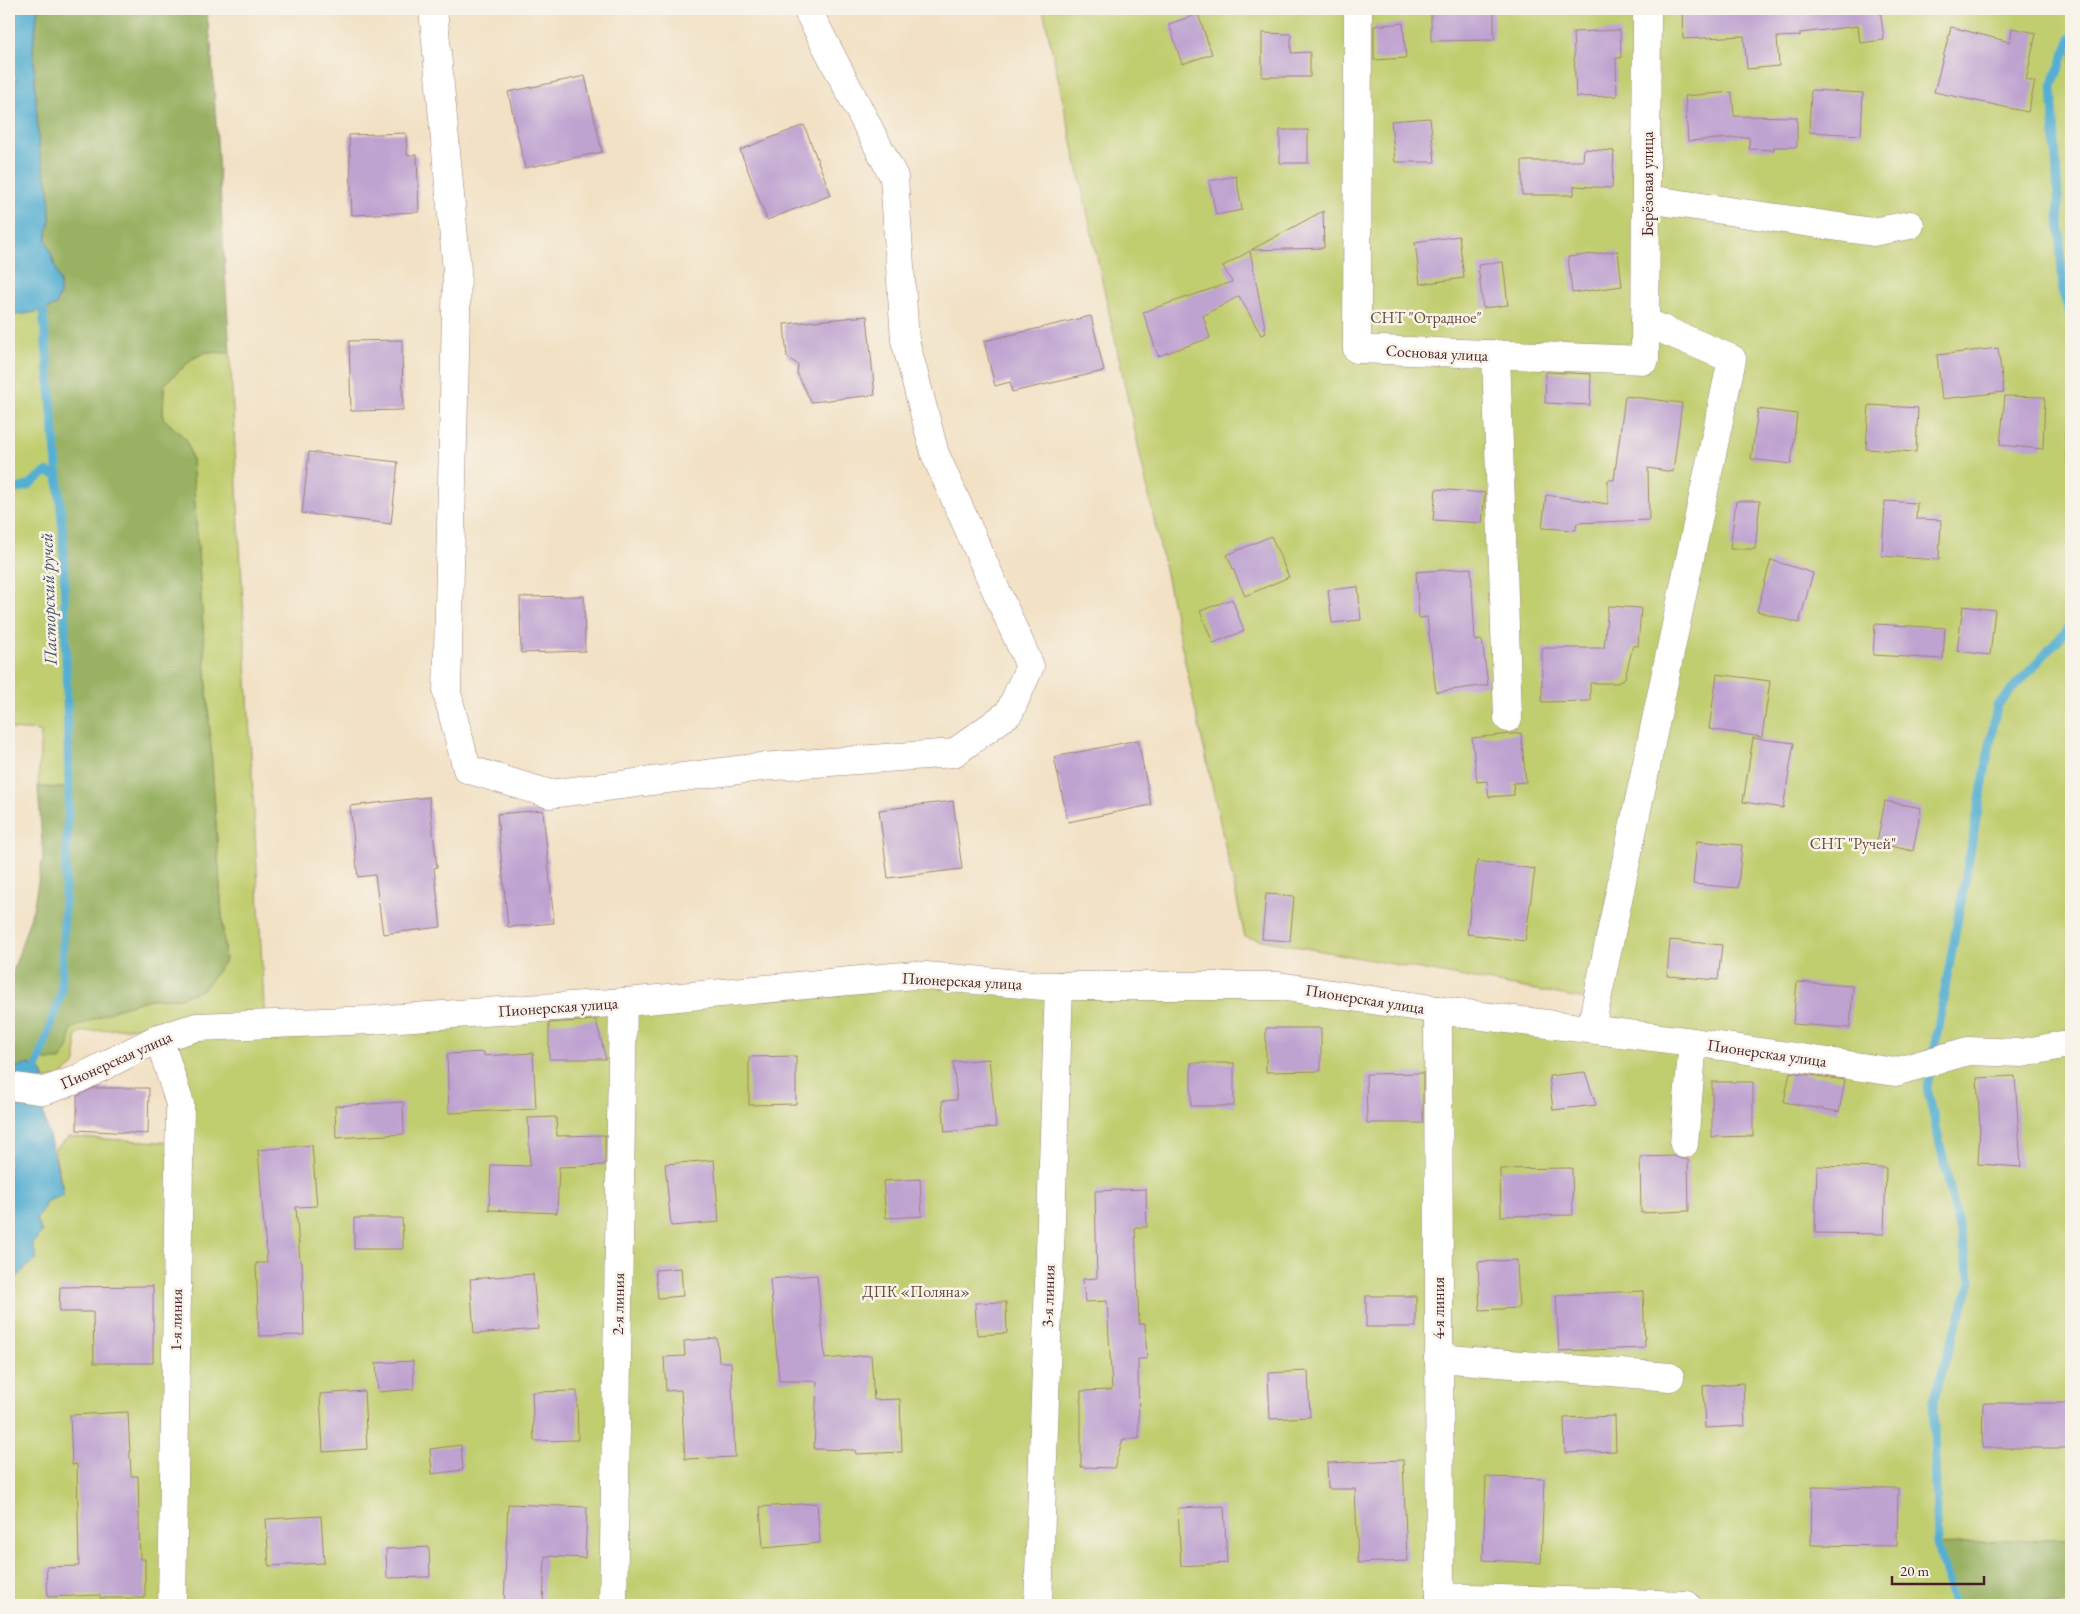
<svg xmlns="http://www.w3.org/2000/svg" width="2080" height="1614" viewBox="0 0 2080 1614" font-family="'EB Garamond',serif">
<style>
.green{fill:#c1ce70;stroke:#86764e}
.forest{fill:#98b162;stroke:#716846}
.water{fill:#54afd2;stroke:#4f677e}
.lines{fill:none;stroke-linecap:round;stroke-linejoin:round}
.stream{stroke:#54afd2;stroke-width:9}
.building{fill:#bea2d0}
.street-casing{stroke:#9e8078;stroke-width:29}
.street{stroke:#fff;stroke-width:28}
.labels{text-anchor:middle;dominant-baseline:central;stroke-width:5;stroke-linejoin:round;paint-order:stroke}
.street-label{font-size:16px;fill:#4a1f2b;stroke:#f7f3e8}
.park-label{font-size:16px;fill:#684b3c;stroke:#f7f3e8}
.water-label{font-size:18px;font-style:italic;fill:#4e5165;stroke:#f7f3e8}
</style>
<rect width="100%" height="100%" fill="#f7f3e8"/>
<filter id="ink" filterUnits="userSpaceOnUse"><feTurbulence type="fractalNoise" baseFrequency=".02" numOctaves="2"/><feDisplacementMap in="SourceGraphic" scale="10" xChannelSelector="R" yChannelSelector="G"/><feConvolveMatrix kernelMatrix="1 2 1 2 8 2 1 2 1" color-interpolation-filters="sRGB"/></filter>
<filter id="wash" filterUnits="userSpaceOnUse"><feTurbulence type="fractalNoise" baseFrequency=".0096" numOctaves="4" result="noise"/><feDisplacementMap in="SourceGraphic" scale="20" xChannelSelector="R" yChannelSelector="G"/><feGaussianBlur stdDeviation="1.12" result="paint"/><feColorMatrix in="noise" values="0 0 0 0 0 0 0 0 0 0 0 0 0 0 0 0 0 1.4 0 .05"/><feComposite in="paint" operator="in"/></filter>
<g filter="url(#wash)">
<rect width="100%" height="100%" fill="#f2e1c4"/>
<g class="green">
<path d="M 1043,9 L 2071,9 L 2071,1538 L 1939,1544 L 1953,1605 L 9,1605 L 9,1286 L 27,1266 L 37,1259 L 32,1244 L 36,1220 L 47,1201 L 64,1195 L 54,1149 L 69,1137 L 179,1143 L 157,1030 L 151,1026 L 80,1032 L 76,1037 L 76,1063 L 61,1076 L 45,1080 L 42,1072 L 36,1069 L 43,1060 L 69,1047 L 70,1029 L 122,1007 L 150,999 L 180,998 L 225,961 L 192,460 L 186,439 L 163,419 L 164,385 L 192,359 L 206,352 L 230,353 L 265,1024 L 914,975 L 1279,986 L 1593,1029 L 1596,1001 L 1245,937 Z"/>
<path d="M 43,311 L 63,533 L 69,788 L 38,787 L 41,731 L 9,729 L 9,315 Z"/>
</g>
<g class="forest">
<path d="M 38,9 L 206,9 L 211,43 L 230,353 L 206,352 L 192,359 L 164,385 L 163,418 L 186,439 L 192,460 L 225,961 L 204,989 L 180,998 L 150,999 L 122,1007 L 71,1029 L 69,1047 L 60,1060 L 43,1060 L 36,1069 L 29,1064 L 11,1079 L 9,1076 L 9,984 L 33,909 L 43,856 L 38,787 L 69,788 L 63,533 L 43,311 L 56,305 L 60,293 L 60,281 L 46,239 L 50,219 L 49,190 L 39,151 L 33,49 Z"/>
<path d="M 2071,1538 L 2071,1605 L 1953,1605 L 1938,1544 Z"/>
</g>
<g class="water">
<path d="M 10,9 L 38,9 L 33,49 L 39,151 L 49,190 L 50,219 L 46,239 L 60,281 L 60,293 L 56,305 C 41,312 25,315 9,315 L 9,110 L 16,79 L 9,60 Z"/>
<path d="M 29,1064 L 42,1072 L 45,1080 L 11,1079 L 14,1068 Z"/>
<path d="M 9,1098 L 40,1101 L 64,1195 L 47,1201 L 36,1220 L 42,1232 L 32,1244 L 37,1259 L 27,1266 L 9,1286 Z"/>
</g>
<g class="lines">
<g class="stream">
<path d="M 2071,38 L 2052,85 L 2063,293 L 2071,318"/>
<path d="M 9,491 L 27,486 L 46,472 L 57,475"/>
<path d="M 33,1079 L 61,994 L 69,788 L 63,533 L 42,300"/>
<path d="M 1953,1605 L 1938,1544 L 1933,1400 L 1971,1281 L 1927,1087 L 1997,706 L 2071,626"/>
</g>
</g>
<g id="blocks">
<g class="building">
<path d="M 1431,9 L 1494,9 L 1494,40 L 1431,41 Z"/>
<path d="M 1682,9 L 1880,9 L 1884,40 L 1860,43 L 1858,26 L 1800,33 L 1800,36 L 1777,37 L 1779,66 L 1747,69 L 1744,36 L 1683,39 Z"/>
<path d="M 1198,14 L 1212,54 L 1182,64 L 1169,24 Z"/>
<path d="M 1403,23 L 1406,58 L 1374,60 L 1374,26 Z"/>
<path d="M 1951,27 L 2010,42 L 2012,28 L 2036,33 L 2026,80 L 2035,82 L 2028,112 L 1934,92 Z"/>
<path d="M 1620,30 L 1621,58 L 1616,58 L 1617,96 L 1576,97 L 1573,32 Z"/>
<path d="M 1262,33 L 1291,34 L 1291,53 L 1310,52 L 1310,77 L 1262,77 Z"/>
<path d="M 585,76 L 602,152 L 525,168 L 508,92 Z"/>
<path d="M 1811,90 L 1863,93 L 1861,135 L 1809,132 Z"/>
<path d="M 1732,92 L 1734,116 L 1797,117 L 1797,147 L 1774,147 L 1774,150 L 1749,149 L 1749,137 L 1688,141 L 1685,96 Z"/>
<path d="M 1430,118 L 1435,162 L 1395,162 L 1391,121 Z"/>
<path d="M 804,125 L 831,195 L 767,220 L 740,150 Z"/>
<rect x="1280" y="130" width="28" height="33"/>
<path d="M 406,133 L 407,155 L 417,155 L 419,212 L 352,215 L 349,135 Z"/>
<path d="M 1584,149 L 1614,151 L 1612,188 L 1574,186 L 1574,195 L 1522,195 L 1522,161 L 1583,161 Z"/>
<path d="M 1236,176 L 1242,210 L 1216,215 L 1209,181 Z"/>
<path d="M 1323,211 L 1324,248 L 1251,250 Z"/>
<path d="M 1459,236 L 1464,278 L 1420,284 L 1415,242 Z"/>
<path d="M 1250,251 L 1266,333 L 1261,335 L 1239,296 L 1203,316 L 1210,338 L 1158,356 L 1143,312 L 1232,282 L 1223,266 Z"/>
<path d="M 1618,251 L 1622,286 L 1572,293 L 1568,257 Z"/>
<path d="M 1503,262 L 1508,305 L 1483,308 L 1478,265 Z"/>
<path d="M 867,316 L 875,395 L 811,402 L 797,373 L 798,365 L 787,357 L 784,324 Z"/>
<path d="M 1091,316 L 1104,371 L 1012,392 L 1010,382 L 995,386 L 984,341 Z"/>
<path d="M 402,340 L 403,410 L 351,411 L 349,341 Z"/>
<path d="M 1998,348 L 2004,392 L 1942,399 L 1937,355 Z"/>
<path d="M 1546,372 L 1591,374 L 1590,405 L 1545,403 Z"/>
<path d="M 1625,396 L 1682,403 L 1673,472 L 1648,468 L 1649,520 L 1577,523 L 1576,530 L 1542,528 L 1546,495 L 1608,504 L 1608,480 L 1614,480 Z"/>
<path d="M 2005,396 L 2045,397 L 2043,449 L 2000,445 Z"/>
<path d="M 1869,405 L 1918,408 L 1916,452 L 1866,449 Z"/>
<path d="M 1758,409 L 1797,414 L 1791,464 L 1751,459 Z"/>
<path d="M 309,452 L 398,462 L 391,524 L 302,513 Z"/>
<path d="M 1436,489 L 1485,493 L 1482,523 L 1433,520 Z"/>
<path d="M 1736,501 L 1760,501 L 1755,549 L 1730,549 Z"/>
<path d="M 1885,501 L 1917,503 L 1916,519 L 1941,520 L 1939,560 L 1882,556 Z"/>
<path d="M 1271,536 L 1289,577 L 1245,596 L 1227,555 Z"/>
<path d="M 1771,560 L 1813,573 L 1799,623 L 1757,611 Z"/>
<path d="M 1471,568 L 1475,641 L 1482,640 L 1488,685 L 1436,692 L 1427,617 L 1419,618 L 1416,572 Z"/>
<path d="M 1358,587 L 1361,620 L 1332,623 L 1328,590 Z"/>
<path d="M 584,596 L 585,651 L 521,653 L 520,597 Z"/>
<path d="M 1232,599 L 1244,631 L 1213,643 L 1200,611 Z"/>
<path d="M 1608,606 L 1641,608 L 1638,646 L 1633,646 L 1625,678 L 1617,683 L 1590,683 L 1590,701 L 1542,702 L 1542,648 L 1604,648 Z"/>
<path d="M 1963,606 L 1995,610 L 1990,655 L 1957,651 Z"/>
<path d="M 1875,624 L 1945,628 L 1943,659 L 1873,655 Z"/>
<path d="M 1717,674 L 1770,681 L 1762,737 L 1709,729 Z"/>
<path d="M 1521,733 L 1526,782 L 1513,783 L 1514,795 L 1489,797 L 1487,781 L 1477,782 L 1472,738 Z"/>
<path d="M 1753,738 L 1794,743 L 1783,808 L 1743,802 Z"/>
<path d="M 1138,740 L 1151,805 L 1068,822 L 1054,757 Z"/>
<path d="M 429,797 L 437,867 L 434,868 L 441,927 L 383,934 L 375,875 L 358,877 L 350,806 Z"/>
<path d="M 953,801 L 962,869 L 888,878 L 879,810 Z"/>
<path d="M 1885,801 L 1921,808 L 1913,851 L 1877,843 Z"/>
<path d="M 543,810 L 554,923 L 508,927 L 497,814 Z"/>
<path d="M 1697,841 L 1742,845 L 1738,888 L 1693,884 Z"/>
<path d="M 1477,861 L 1535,869 L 1525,941 L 1467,934 Z"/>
<path d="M 1266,894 L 1294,896 L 1290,941 L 1262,939 Z"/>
<path d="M 1670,940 L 1722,945 L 1718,980 L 1667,976 Z"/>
<path d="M 1797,982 L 1853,986 L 1850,1028 L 1793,1024 Z"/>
<path d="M 596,1020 L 606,1059 L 549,1059 L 549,1023 Z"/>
<path d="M 1266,1028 L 1321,1028 L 1321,1071 L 1266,1072 Z"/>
<path d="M 484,1052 L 484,1056 L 533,1053 L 536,1109 L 449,1113 L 447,1054 Z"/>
<path d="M 796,1056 L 796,1104 L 749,1105 L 749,1057 Z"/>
<path d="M 989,1059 L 996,1127 L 945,1132 L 942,1101 L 957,1100 L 953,1062 Z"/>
<rect x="1191" y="1063" width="43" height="43"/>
<path d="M 1585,1072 L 1596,1105 L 1553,1110 L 1549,1076 Z"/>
<path d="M 1790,1072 L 1845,1080 L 1839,1112 L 1784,1102 Z"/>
<path d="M 1423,1073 L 1423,1123 L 1367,1123 L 1366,1074 Z"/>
<path d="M 2015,1076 L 2021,1167 L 1978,1164 L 1980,1127 L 1977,1078 Z"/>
<path d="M 1712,1082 L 1753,1082 L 1753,1136 L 1712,1137 Z"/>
<path d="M 94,1088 L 149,1088 L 148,1134 L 77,1130 L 77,1096 Z"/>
<path d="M 403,1102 L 404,1134 L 336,1138 L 335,1106 Z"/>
<path d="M 556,1117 L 557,1136 L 605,1135 L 605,1165 L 559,1167 L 557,1213 L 489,1210 L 491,1165 L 530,1166 L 528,1118 Z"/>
<path d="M 312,1145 L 317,1206 L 296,1207 L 300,1262 L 302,1262 L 304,1335 L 259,1336 L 256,1263 L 267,1263 L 258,1150 Z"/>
<path d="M 1674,1156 L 1682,1159 L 1688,1159 L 1689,1211 L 1641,1213 L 1640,1157 Z"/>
<path d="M 714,1160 L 719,1222 L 671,1226 L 665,1164 Z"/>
<path d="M 1817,1166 L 1886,1168 L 1884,1234 L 1815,1233 Z"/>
<path d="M 1572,1168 L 1573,1215 L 1501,1216 L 1500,1169 Z"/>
<path d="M 920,1179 L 922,1216 L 886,1218 L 883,1181 Z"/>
<path d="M 1146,1189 L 1147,1227 L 1135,1227 L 1139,1324 L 1145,1324 L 1147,1359 L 1138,1359 L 1139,1439 L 1123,1439 L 1114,1468 L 1081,1467 L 1081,1391 L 1112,1390 L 1107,1301 L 1085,1302 L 1083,1279 L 1097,1278 L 1095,1191 Z"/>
<path d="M 354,1218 L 402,1218 L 403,1249 L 354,1249 Z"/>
<path d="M 1517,1260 L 1519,1308 L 1480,1310 L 1478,1262 Z"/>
<path d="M 681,1268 L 683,1296 L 658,1298 L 655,1270 Z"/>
<path d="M 533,1274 L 538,1329 L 474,1334 L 470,1279 Z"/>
<path d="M 817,1275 L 825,1359 L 871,1355 L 874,1400 L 900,1399 L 902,1452 L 856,1454 L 855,1450 L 814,1449 L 817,1381 L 779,1381 L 770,1279 Z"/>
<path d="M 153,1286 L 153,1363 L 94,1363 L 93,1312 L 59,1312 L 60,1287 Z"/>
<path d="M 1643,1291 L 1645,1348 L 1559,1351 L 1556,1295 Z"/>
<rect x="1366" y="1296" width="50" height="31"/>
<path d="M 1006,1302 L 1007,1333 L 977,1335 L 975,1303 Z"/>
<path d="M 717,1338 L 719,1362 L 731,1362 L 735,1457 L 685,1459 L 681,1390 L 666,1391 L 664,1357 L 685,1356 L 684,1341 Z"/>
<path d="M 413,1361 L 414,1389 L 378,1392 L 376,1363 Z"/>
<path d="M 1308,1371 L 1310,1417 L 1270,1419 L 1268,1373 Z"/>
<path d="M 1743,1383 L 1745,1426 L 1705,1428 L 1703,1386 Z"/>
<path d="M 364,1391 L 367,1449 L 323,1452 L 320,1394 Z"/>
<path d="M 577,1391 L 578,1440 L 534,1441 L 532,1392 Z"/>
<path d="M 1983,1403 L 2069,1403 L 2069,1448 L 1982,1448 Z"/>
<path d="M 128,1412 L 131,1476 L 138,1476 L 140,1559 L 145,1559 L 145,1598 L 100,1598 L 100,1595 L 48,1597 L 46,1567 L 79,1566 L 77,1464 L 72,1465 L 70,1415 Z"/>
<path d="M 1615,1416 L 1616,1451 L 1565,1453 L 1564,1418 Z"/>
<path d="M 461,1445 L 463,1470 L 432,1474 L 430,1449 Z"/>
<path d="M 1403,1460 L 1407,1561 L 1358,1563 L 1355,1489 L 1328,1489 L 1327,1463 Z"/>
<path d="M 1486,1477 L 1544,1479 L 1541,1563 L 1483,1560 Z"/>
<path d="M 1812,1487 L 1898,1488 L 1897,1546 L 1811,1545 Z"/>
<path d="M 817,1503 L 820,1543 L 763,1548 L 760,1507 Z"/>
<path d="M 508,1504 L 587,1507 L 585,1558 L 545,1556 L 543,1605 L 504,1605 Z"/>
<path d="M 1224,1506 L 1227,1563 L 1181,1566 L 1178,1508 Z"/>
<path d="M 321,1516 L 324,1563 L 269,1566 L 266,1519 Z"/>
<path d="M 429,1547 L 430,1577 L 387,1578 L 386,1549 Z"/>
</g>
</g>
</g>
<g filter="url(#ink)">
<use href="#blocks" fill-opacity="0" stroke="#9e8078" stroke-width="1"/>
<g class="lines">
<g class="street-casing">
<g id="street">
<path d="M 433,9 L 457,271 L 447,693 L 467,769 L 550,794 L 761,767 L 954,753 L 1009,713 L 1030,666 L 935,454 L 905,340 L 894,177 L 807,9"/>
<path d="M 1358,9 L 1357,349 L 1645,360 L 1647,9"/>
<path d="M 1647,199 L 1873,232 L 1910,225"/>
<path d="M 1496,354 L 1508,718"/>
<path d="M 1438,1010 L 1440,1605"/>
<path d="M 1591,1028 L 1732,359 L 1645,322"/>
<path d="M 159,1038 L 180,1104 L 172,1605"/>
<path d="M 9,1086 L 44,1091 L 76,1080 L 159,1038 L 197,1027 L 372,1020 L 626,1002 L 914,975 L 1044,986 L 1279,986 L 1458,1013 L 1693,1042 L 1895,1072 L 1968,1051 L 2022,1053 L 2062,1045 L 2071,1046"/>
<path d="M 1684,1144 L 1693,1042"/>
<path d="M 1438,1358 L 1670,1377"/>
<path d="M 1440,1597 L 1687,1605"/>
<path d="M 613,1605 L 623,1002"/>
<path d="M 1038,1605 L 1059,986"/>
</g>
</g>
<use href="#street" class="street"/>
</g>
</g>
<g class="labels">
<g class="street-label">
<text transform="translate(1647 184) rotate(-90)">Берёзовая улица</text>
<text transform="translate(1437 353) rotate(3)">Сосновая улица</text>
<text transform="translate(962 981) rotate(3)">Пионерская улица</text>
<text transform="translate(1365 999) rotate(9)">Пионерская улица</text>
<text transform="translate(558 1007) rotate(-4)">Пионерская улица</text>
<text transform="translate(1767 1053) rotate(8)">Пионерская улица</text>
<text transform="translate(116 1060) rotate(-24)">Пионерская улица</text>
<text transform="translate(1048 1296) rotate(-88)">3-я линия</text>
<text transform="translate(618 1304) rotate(-89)">2-я линия</text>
<text transform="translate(1438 1308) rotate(-90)">4-я линия</text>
<text transform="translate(176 1320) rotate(-89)">1-я линия</text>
</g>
<g class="park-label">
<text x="1426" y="317">СНТ "Отрадное"</text>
<text x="1853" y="843">СНТ "Ручей"</text>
<text x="916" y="1291">ДПК «Поляна»</text>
</g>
<g class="water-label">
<text transform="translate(48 599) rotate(-92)">Пасторский ручей</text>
</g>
</g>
<rect width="2080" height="1614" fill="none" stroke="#f7f3e8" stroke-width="30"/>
<path d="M1892 1576v8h92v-8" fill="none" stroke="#4a1f2b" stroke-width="2.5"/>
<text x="1900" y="1576" font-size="15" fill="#4a1f2b" stroke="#f7f3e8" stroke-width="4" paint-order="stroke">20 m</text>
</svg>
